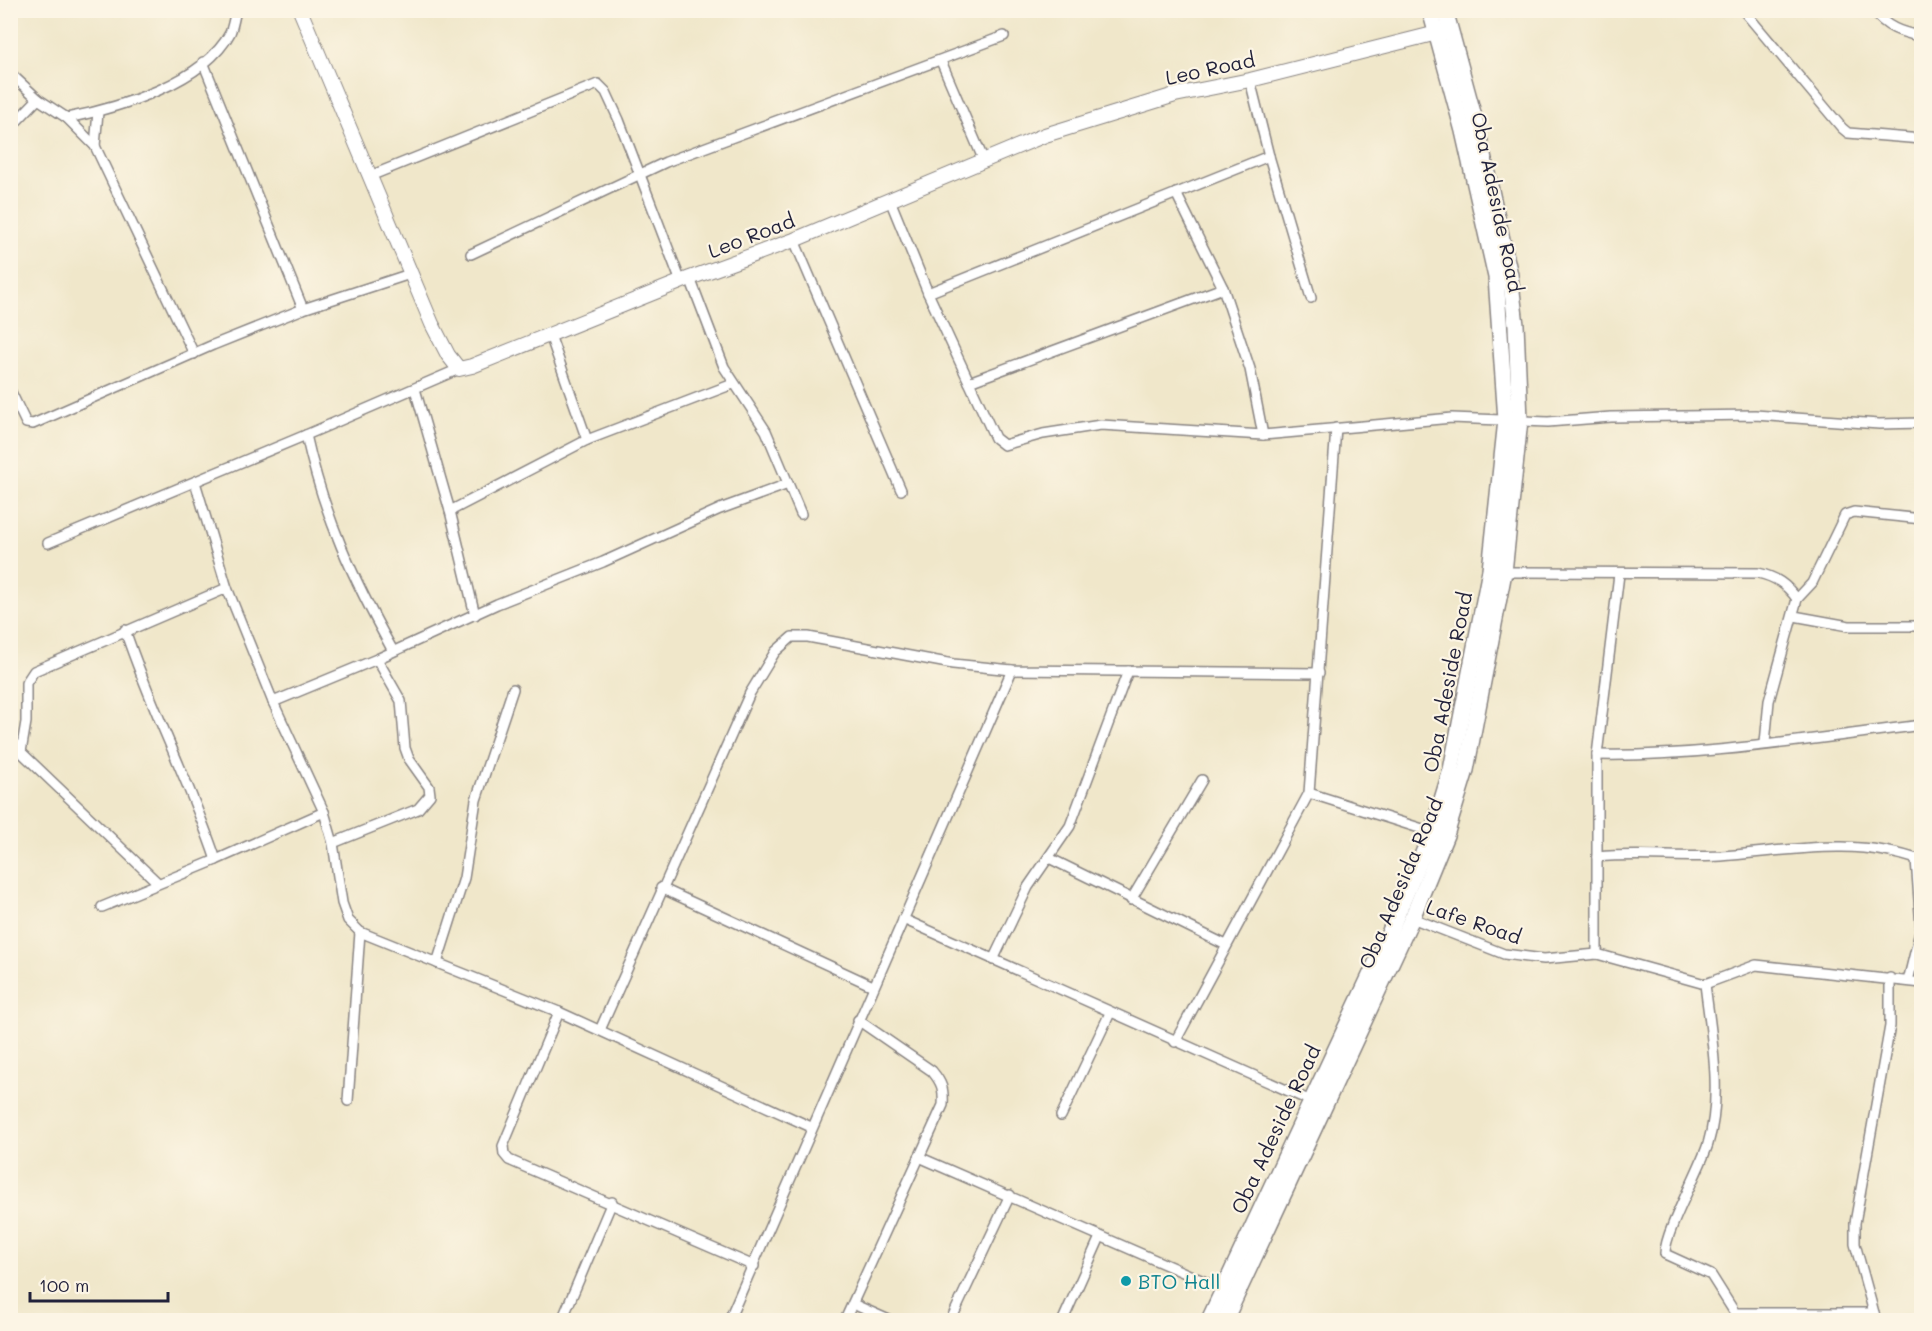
<svg xmlns="http://www.w3.org/2000/svg" width="1932" height="1331" viewBox="0 0 1932 1331" font-family="Mali,sans-serif">
<style>
.lines{fill:none;stroke-linecap:round;stroke-linejoin:round}
.street-casing{stroke:#898482;stroke-width:12}
.secondary-casing{stroke:#898482;stroke-width:16}
.primary-casing{stroke:#898482;stroke-width:18}
.street{stroke:#fff;stroke-width:9}
.secondary{stroke:#fff;stroke-width:14}
.primary{stroke:#fff;stroke-width:15}
.culture-dot{fill:#0f9aa8;stroke:#fcf5e5;stroke-width:2}
.labels{text-anchor:middle;dominant-baseline:central;stroke-width:4.5;stroke-linejoin:round;paint-order:stroke}
.street-label{font-size:20px;fill:#22223b;stroke:#fcf5e5}
.culture-label{font-size:20px;fill:#0d838f;stroke:#fcf5e5;text-anchor:start}
</style>
<rect width="100%" height="100%" fill="#fcf5e5"/>
<filter id="ink" filterUnits="userSpaceOnUse"><feTurbulence type="fractalNoise" baseFrequency=".0167" numOctaves="2"/><feDisplacementMap in="SourceGraphic" scale="12" xChannelSelector="R" yChannelSelector="G"/><feConvolveMatrix kernelMatrix="1 2 1 2 8 2 1 2 1" color-interpolation-filters="sRGB"/></filter>
<filter id="wash" filterUnits="userSpaceOnUse"><feTurbulence type="fractalNoise" baseFrequency=".008" numOctaves="4" result="noise"/><feDisplacementMap in="SourceGraphic" scale="24" xChannelSelector="R" yChannelSelector="G"/><feGaussianBlur stdDeviation="1.35" result="paint"/><feColorMatrix in="noise" values="0 0 0 0 0 0 0 0 0 0 0 0 0 0 0 0 0 1.4 0 .05"/><feComposite in="paint" operator="in"/></filter>
<g filter="url(#wash)">
<rect width="100%" height="100%" fill="#f0e7ca"/>
</g>
<g filter="url(#ink)">
<g class="lines">
<g class="street-casing">
<g id="street">
<path d="M 1743,10 L 1842,128 L 1848,133 L 1922,139"/>
<path d="M 1873,10 C 1886,28 1901,32 1922,37"/>
<path d="M 941,61 L 984,161"/>
<path d="M 203,62 L 303,309"/>
<path d="M 10,73 L 38,99 L 67,118 L 95,146 L 194,354"/>
<path d="M 1250,80 L 1269,156 L 1311,298"/>
<path d="M 67,118 C 118,108 204,83 230,33 C 233,26 234,18 236,10"/>
<path d="M 10,128 L 38,99"/>
<path d="M 95,146 L 98,112"/>
<path d="M 370,176 L 598,84 L 606,92 L 619,120 L 681,282"/>
<path d="M 1176,193 L 1223,288 L 1250,369 L 1263,435"/>
<path d="M 890,200 L 928,293 L 995,438 L 1004,445 L 1043,434 L 1101,425 L 1263,435 L 1452,418 L 1548,422 L 1611,417 L 1755,415 L 1879,424 L 1922,423"/>
<path d="M 794,240 L 901,490"/>
<path d="M 471,254 L 666,162 L 1004,36"/>
<path d="M 690,278 L 724,367 L 766,431 L 801,514"/>
<path d="M 928,293 L 1269,156"/>
<path d="M 550,335 L 587,440"/>
<path d="M 969,382 L 1223,288"/>
<path d="M 415,389 L 450,511 L 475,615"/>
<path d="M 10,390 L 26,423 L 33,424 L 213,345 L 303,309 L 410,274"/>
<path d="M 306,435 L 459,369"/>
<path d="M 195,482 L 227,588 L 273,702 L 324,812 L 333,843 L 342,903 L 348,920 L 360,932 L 559,1012 L 811,1127"/>
<path d="M 450,511 L 587,440 L 733,384"/>
<path d="M 48,543 L 306,435 C 324,516 353,579 393,651"/>
<path d="M 1501,572 L 1758,573 C 1776,577 1786,584 1797,599"/>
<path d="M 1794,616 L 1849,626 L 1922,626"/>
<path d="M 125,630 C 151,709 190,782 216,860"/>
<path d="M 273,702 L 377,659 L 497,604 L 603,562 L 720,509 L 788,484"/>
<path d="M 1765,743 L 1769,701 L 1797,599 L 1812,583 L 1845,515 L 1854,512 L 1922,519"/>
<path d="M 1597,755 C 1706,757 1814,738 1922,725"/>
<path d="M 1309,793 L 1432,832"/>
<path d="M 333,843 L 418,809 L 430,795 L 429,787 L 409,759 L 405,748 L 401,701 L 377,659"/>
<path d="M 1597,857 C 1638,853 1679,858 1721,856 C 1789,851 1854,836 1922,861"/>
<path d="M 1049,858 L 1226,945"/>
<path d="M 158,883 L 21,752 L 26,722 L 26,683 L 34,671 L 227,588"/>
<path d="M 661,888 L 873,986"/>
<path d="M 1131,900 L 1202,780"/>
<path d="M 102,907 L 216,860 L 324,812"/>
<path d="M 1412,918 L 1504,954 L 1544,959 L 1597,954 L 1705,984 L 1756,965 L 1922,983"/>
<path d="M 903,919 L 1311,1101"/>
<path d="M 1597,954 L 1597,755 L 1619,574"/>
<path d="M 993,960 L 1028,887 L 1070,826 L 1128,671"/>
<path d="M 437,963 L 464,878 L 476,800 L 513,689"/>
<path d="M 1908,981 L 1921,928 L 1916,859"/>
<path d="M 1705,984 C 1711,1035 1723,1094 1708,1144 C 1700,1170 1664,1233 1665,1254 L 1711,1275 L 1735,1313 L 1874,1313"/>
<path d="M 559,1012 L 503,1146 L 504,1154 L 509,1160 L 754,1266"/>
<path d="M 600,1030 L 750,693 L 775,652 L 792,637 L 808,637 L 953,664 L 1012,670 L 1319,673"/>
<path d="M 1175,1042 L 1309,793 L 1336,428"/>
<path d="M 348,1101 L 360,932"/>
<path d="M 1061,1116 L 1110,1013"/>
<path d="M 919,1157 L 1224,1290"/>
<path d="M 853,1304 L 889,1320"/>
<path d="M 562,1320 L 612,1202"/>
<path d="M 729,1320 L 1012,670"/>
<path d="M 845,1320 L 943,1105 C 944,1089 942,1083 932,1071 L 858,1020"/>
<path d="M 951,1320 L 1010,1195"/>
<path d="M 1063,1320 L 1100,1237"/>
<path d="M 1876,1320 L 1855,1244 L 1855,1223 L 1890,1026 L 1890,978"/>
</g>
</g>
<g class="secondary-casing">
<path id="secondary" d="M 300,10 L 432,324 L 448,355 L 459,369 L 472,366 L 690,278 L 794,240 L 1045,135 L 1175,95 L 1250,80 L 1445,31"/>
</g>
<g class="primary-casing">
<g id="primary">
<path d="M 1209,1320 L 1382,950 L 1432,832 L 1451,770 L 1490,570 L 1506,420 L 1496,277 L 1463,131 L 1430,10"/>
<path d="M 1225,1320 L 1412,918 L 1446,835 L 1466,770 L 1504,572 L 1520,420 L 1516,325 L 1510,275 L 1476,124 L 1445,10"/>
</g>
</g>
<use href="#street" class="street"/>
<use href="#secondary" class="secondary"/>
<use href="#primary" class="primary"/>
</g>
</g>
<circle class="culture-dot" cx="1126" cy="1281" r="6"/>
<g class="labels">
<g class="street-label">
<text transform="translate(1210 68) rotate(-12)">Leo Road</text>
<text transform="translate(1498 202) rotate(78)">Oba Adeside Road</text>
<text transform="translate(751 235) rotate(-21)">Leo Road</text>
<text transform="translate(1447 682) rotate(-79)">Oba Adeside Road</text>
<text transform="translate(1400 883) rotate(-67)">Oba Adesida Road</text>
<text transform="translate(1474 921) rotate(19)">Lafe Road</text>
<text transform="translate(1275 1129) rotate(-65)">Oba Adeside Road</text>
</g>
<g class="culture-label">
<text x="1138" y="1281">BTO Hall</text>
</g>
</g>
<rect width="1932" height="1331" fill="none" stroke="#fcf5e5" stroke-width="36"/>
<path d="M30 1292v9h138v-9" fill="none" stroke="#22223b" stroke-width="3"/>
<text x="39" y="1292" font-size="18" fill="#22223b" stroke="#fcf5e5" stroke-width="4.5" paint-order="stroke">100 m</text>
</svg>
